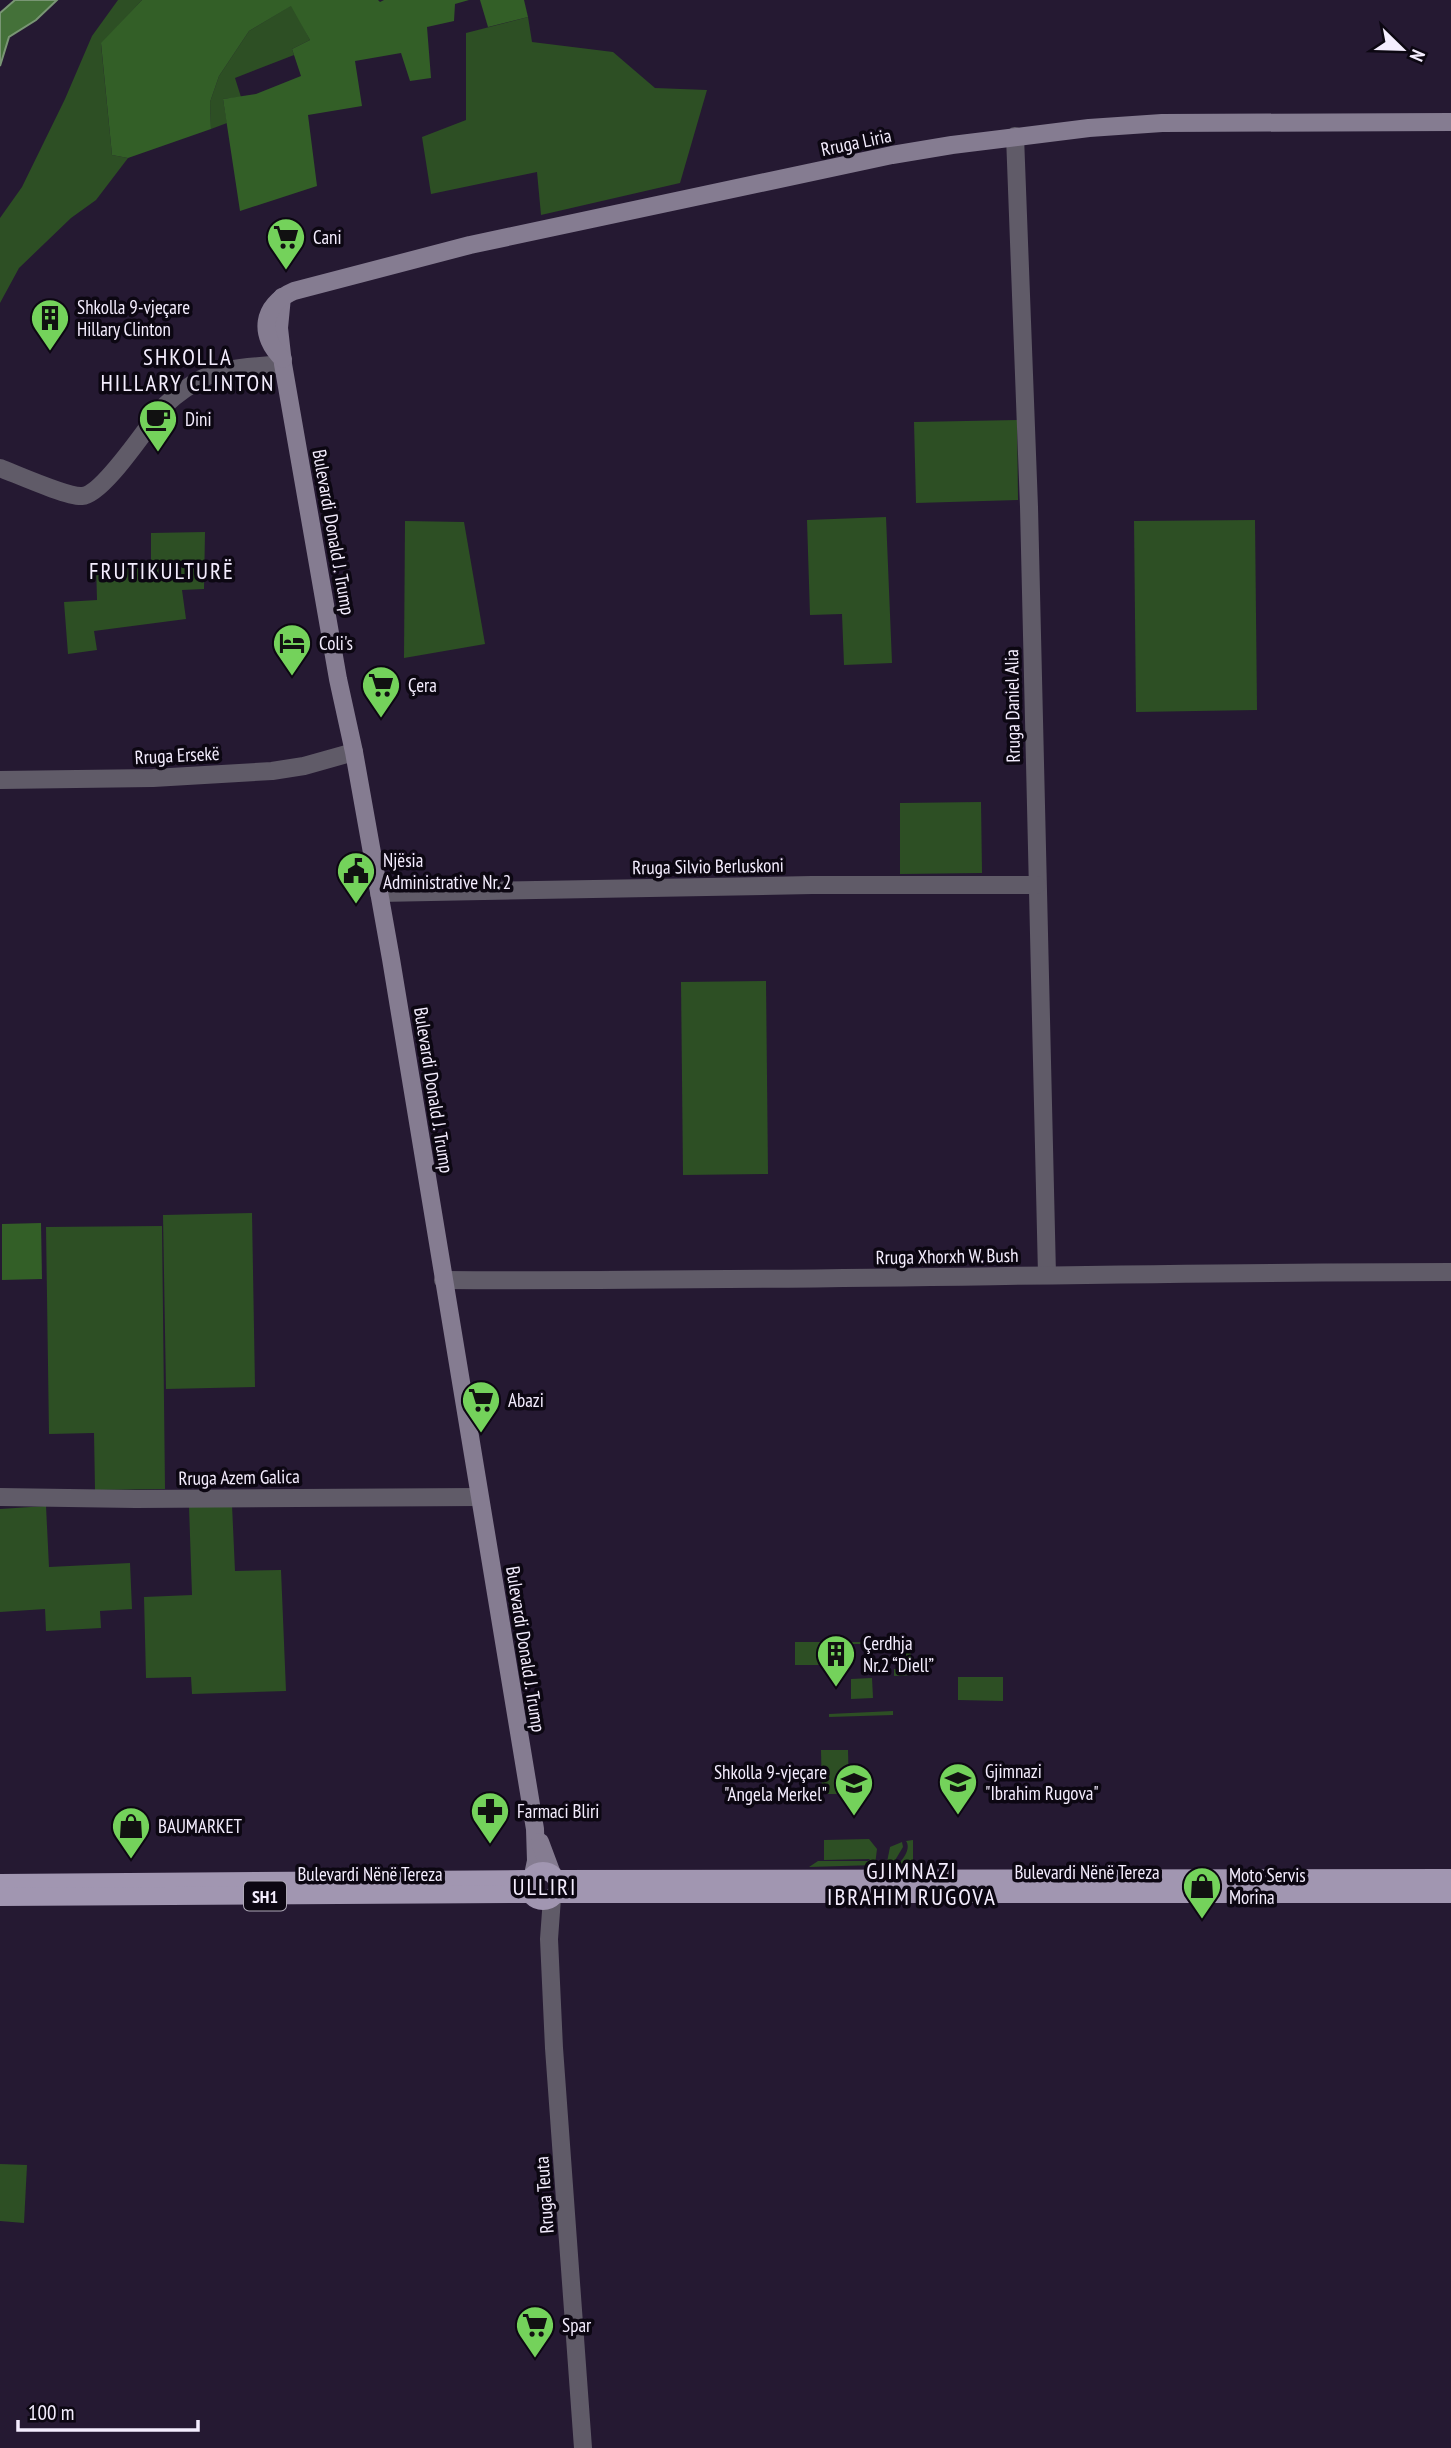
<svg xmlns="http://www.w3.org/2000/svg" width="1451" height="2448" viewBox="0 0 1451 2448" font-family="'PT Sans Narrow',sans-serif">
<style>
.green{fill:#2d4f24}
.forest{fill:#335f27}
.water{fill:#447139;stroke:#799674;stroke-width:2}
.lines{fill:none;stroke-linecap:round;stroke-linejoin:round}
.tertiary{stroke:#605b68;stroke-width:18}
.secondary{stroke:#857c91;stroke-width:18}
.primary{stroke:#a196b1;stroke-width:18}
.labels{text-anchor:middle;dominant-baseline:central;stroke-width:7;stroke-linejoin:round;paint-order:stroke}
.shield{fill:#0c0712;stroke:#aea8b7;stroke-width:2}
.shield-label{font-size:18px;font-weight:bold;fill:#f4edfe}
.street-label{font-size:19px;fill:#f4edfe;stroke:#0c0712}
.poi-label{font-size:19px;fill:#f4edfe;stroke:#0c0712;text-anchor:start}
.quarter-label{font-size:23px;letter-spacing:2px;fill:#f4edfe;stroke:#0c0712}
</style>
<rect width="100%" height="100%" fill="#251932"/>
<g class="green">
<path d="M 118,0 L 142,0 L 101,44 L 112,155 L 128,158 L 96,200 L 71,218 L 19,268 L 0,303 L 0,218 L 22,187 L 65,99 L 92,36 Z"/>
<path d="M 292,5 L 310,40 L 292,49 L 294,55 L 235,78 L 241,97 L 223,99 L 227,123 L 211,129 L 210,102 L 219,76 L 249,31 Z"/>
<path d="M 528,17 L 532,42 L 613,52 L 655,88 L 707,90 L 680,183 L 541,215 L 537,172 L 431,194 L 422,137 L 466,120 L 466,33 Z"/>
<path d="M 1017,420 L 1018,500 L 916,503 L 914,422 Z"/>
<path d="M 886,517 L 892,663 L 844,665 L 842,614 L 810,615 L 807,520 Z"/>
<path d="M 1255,520 L 1257,710 L 1136,712 L 1134,521 Z"/>
<path d="M 405,521 L 464,522 L 485,644 L 404,658 Z"/>
<path d="M 205,532 L 204,589 L 182,590 L 186,619 L 94,631 L 97,650 L 68,654 L 64,602 L 97,600 L 96,563 L 151,560 L 151,533 Z"/>
<path d="M 981,802 L 982,873 L 900,874 L 900,803 Z"/>
<path d="M 766,981 L 768,1174 L 683,1175 L 681,982 Z"/>
<path d="M 252,1213 L 255,1387 L 166,1389 L 163,1215 Z"/>
<path d="M 162,1226 L 165,1489 L 95,1490 L 94,1433 L 49,1434 L 46,1227 Z"/>
<path d="M 232,1505 L 235,1571 L 281,1570 L 286,1691 L 192,1694 L 191,1677 L 146,1678 L 144,1597 L 192,1595 L 189,1506 Z"/>
<path d="M 46,1506 L 49,1567 L 130,1563 L 132,1609 L 100,1611 L 101,1628 L 46,1631 L 45,1609 L 0,1612 L 0,1509 Z"/>
<rect x="795" y="1642" width="33" height="23"/>
<path d="M 830,1642 L 910,1642 L 912,1675 L 894,1676 L 894,1669 L 906,1668 L 905,1644 L 830,1644 Z"/>
<path d="M 958,1677 L 1003,1677 L 1003,1701 L 958,1700 Z"/>
<path d="M 872,1678 L 873,1698 L 851,1699 L 851,1679 Z"/>
<path d="M 893,1711 L 893,1715 L 829,1717 L 829,1714 Z"/>
<path d="M 821,1750 L 848,1750 L 849,1794 L 822,1794 Z"/>
<path d="M 869,1839 L 877,1849 L 875,1865 L 809,1867 L 818,1861 L 868,1861 L 870,1859 L 824,1860 L 824,1840 Z"/>
<path d="M 913,1840 L 913,1864 L 898,1864 C 904,1859 911,1848 906,1841 Z"/>
<path d="M 902,1842 L 903,1847 L 894,1862 L 887,1862 L 890,1847 Z"/>
<path d="M 0,2164 L 27,2165 L 24,2223 L 0,2221 Z"/>
</g>
<g class="forest">
<path d="M 142,0 L 378,0 L 380,2 L 384,0 L 469,0 L 455,4 L 454,21 L 427,27 L 431,78 L 410,81 L 401,53 L 355,61 L 362,106 L 308,115 L 317,186 L 240,211 L 223,99 L 256,94 L 301,76 L 292,49 L 310,40 L 291,6 L 249,31 L 219,76 L 210,102 L 211,129 L 128,158 L 112,155 L 101,43 Z"/>
<path d="M 480,0 L 524,0 L 528,17 L 488,27 Z"/>
<path d="M 41,1223 L 42,1279 L 2,1280 L 2,1224 Z"/>
</g>
<path class="water" d="M 15,0 L 57,0 L 36,20 L 9,37 L 0,66 L 0,13 Z"/>
<g class="lines">
<g class="tertiary">
<path d="M 1015,136 L 1029,507 L 1047,1275"/>
<path d="M 0,468 C 16,474 67,497 82,496 C 103,495 146,428 161,410 C 169,400 183,390 194,383 C 220,366 254,367 283,364"/>
<path d="M 0,780 L 153,778 L 272,771 L 304,766 L 354,752"/>
<path d="M 379,893 L 812,885 L 1037,885"/>
<path d="M 443,1280 C 779,1282 1115,1272 1451,1272"/>
<path d="M 0,1497 L 136,1499 L 479,1497"/>
<path d="M 552,1898 L 549,1939 L 554,2048 L 583,2448"/>
</g>
<g class="secondary">
<path d="M 282,297 L 279,328 L 283,364 L 338,679 L 354,752 L 391,959 L 535,1829 L 536,1861 L 533,1875"/>
<path d="M 283,359 C 258,336 261,305 294,291 L 470,245 L 892,155 L 952,145 L 1089,128 L 1162,123 L 1451,122"/>
<path d="M 540,1842 L 552,1874"/>
</g>
<g class="primary">
<circle cx="543" cy="1886" r="15"/>
<path d="M 556,1879 L 1451,1878"/>
<path d="M 0,1883 L 529,1879"/>
<path d="M 556,1894 L 1451,1894"/>
<path d="M 0,1897 L 530,1894"/>
</g>
</g>
<defs>
<g id="supermarket-pin" transform="scale(2.0125)"><path d="M0 17L-7.5 6A9.5 9.5 0 1 1 7.5 6Z" fill="#74d25b" stroke="#0c0712"/><path d="M-6-5.5h2.5l.6 2H6L4.5 2H-2.5L-4.4-4H-6ZM-1.5 3.2a1.3 1.3 0 1 0 .1 0ZM3 3.2a1.3 1.3 0 1 0 .1 0Z" fill="#111"/></g>
<g id="building-pin" transform="scale(2.0125)"><path d="M0 17L-7.5 6A9.5 9.5 0 1 1 7.5 6Z" fill="#74d25b" stroke="#0c0712"/><path d="M-4-6H4V6H1V3H-1V6H-4ZM-2.5-4.3h1.7v1.8h-1.7ZM.8-4.3h1.7v1.8H.8ZM-2.5-1h1.7V.8h-1.7ZM.8-1h1.7V.8H.8Z" fill="#111"/></g>
<g id="cafe-pin" transform="scale(2.0125)"><path d="M0 17L-7.5 6A9.5 9.5 0 1 1 7.5 6Z" fill="#74d25b" stroke="#0c0712"/><path d="M-5.5-4.5H6V0H3Q3 3.5 0 3.5H-2.5Q-5.5 3.5-5.5 0ZM3-3.2v2h1.7v-2ZM-6 4.5H4V6H-6Z" fill="#111"/></g>
<g id="hotel-pin" transform="scale(2.0125)"><path d="M0 17L-7.5 6A9.5 9.5 0 1 1 7.5 6Z" fill="#74d25b" stroke="#0c0712"/><path d="M-6-4.5h1.5V1H6V5H4.5V3h-9V5H-6ZM-4 0a1.8 1.8 0 1 1 3.6 0ZM.5 0V-2.5h3Q6-2.5 6 0Z" fill="#111"/></g>
<g id="civic-pin" transform="scale(2.0125)"><path d="M0 17L-7.5 6A9.5 9.5 0 1 1 7.5 6Z" fill="#74d25b" stroke="#0c0712"/><path d="M-.6-6.5H3V-4.5H.6V-3L4-1V1h2V6H-6V1h2V-1L-.6-3ZM-1.2 2.5V6h2.4V2.5Z" fill="#111"/></g>
<g id="school-pin" transform="scale(2.0125)"><path d="M0 17L-7.5 6A9.5 9.5 0 1 1 7.5 6Z" fill="#74d25b" stroke="#0c0712"/><path d="M0-5L7-2L0 1L-7-2ZM-4 1L0 2.5L4 1V4Q0 6-4 4Z" fill="#111"/></g>
<g id="pharmacy-pin" transform="scale(2.0125)"><path d="M0 17L-7.5 6A9.5 9.5 0 1 1 7.5 6Z" fill="#74d25b" stroke="#0c0712"/><path d="M-2-6h4v4h4v4h-4v4h-4v-4h-4v-4h4Z" fill="#111"/></g>
<g id="shop-pin" transform="scale(2.0125)"><path d="M0 17L-7.5 6A9.5 9.5 0 1 1 7.5 6Z" fill="#74d25b" stroke="#0c0712"/><path d="M-5-2.5h2.3a2.7 3.5 0 0 1 5.4 0H5L5.5 6h-11ZM-1.5-2.5h3a1.5 2.3 0 0 0-3 0Z" fill="#111"/></g>
</defs>
<g fill-rule="evenodd">
<use href="#supermarket-pin" x="286" y="237"/>
<use href="#building-pin" x="50" y="318"/>
<use href="#cafe-pin" x="158" y="419"/>
<use href="#hotel-pin" x="292" y="643"/>
<use href="#supermarket-pin" x="381" y="685"/>
<use href="#civic-pin" x="356" y="871"/>
<use href="#supermarket-pin" x="481" y="1400"/>
<use href="#building-pin" x="836" y="1654"/>
<use href="#school-pin" x="958" y="1782"/>
<use href="#school-pin" x="854" y="1783"/>
<use href="#pharmacy-pin" x="490" y="1811"/>
<use href="#shop-pin" x="131" y="1826"/>
<use href="#shop-pin" x="1202" y="1886"/>
<use href="#supermarket-pin" x="535" y="2325"/>
</g>
<g class="labels">
<rect class="shield" x="244" y="1881.5" width="42" height="29" rx="5"/>
<g class="shield-label">
<text x="265" y="1896">SH1</text>
</g>
<g class="street-label">
<text transform="translate(856 142) rotate(-12)">Rruga Liria</text>
<text transform="translate(334 532) rotate(80)">Bulevardi Donald J. Trump</text>
<text transform="translate(1012 706) rotate(-91)">Rruga Daniel Alia</text>
<text transform="translate(177 755) rotate(-3)">Rruga Ersekë</text>
<text transform="translate(708 866) rotate(-1)">Rruga Silvio Berluskoni</text>
<text transform="translate(434 1090) rotate(81)">Bulevardi Donald J. Trump</text>
<text transform="translate(947 1256) rotate(-1)">Rruga Xhorxh W. Bush</text>
<text transform="translate(239 1477) rotate(-1)">Rruga Azem Galica</text>
<text transform="translate(526 1649) rotate(81)">Bulevardi Donald J. Trump</text>
<text x="1087" y="1872">Bulevardi Nënë Tereza</text>
<text x="370" y="1874">Bulevardi Nënë Tereza</text>
<text transform="translate(544 2195) rotate(-94)">Rruga Teuta</text>
</g>
<g class="poi-label">
<text x="313" y="237">Cani</text>
<text x="77" y="307">Shkolla 9-vjeçare<tspan x="77" dy="22">Hillary Clinton</tspan></text>
<text x="185" y="419">Dini</text>
<text x="319" y="643">Coli's</text>
<text x="408" y="685">Çera</text>
<text x="383" y="860">Njësia<tspan x="383" dy="22">Administrative Nr. 2</tspan></text>
<text x="508" y="1400">Abazi</text>
<text x="863" y="1643">Çerdhja<tspan x="863" dy="22">Nr.2 “Diell”</tspan></text>
<text x="985" y="1771">Gjimnazi<tspan x="985" dy="22">"Ibrahim Rugova"</tspan></text>
<text x="827" y="1772" text-anchor="end">Shkolla 9-vjeçare<tspan x="827" dy="22">"Angela Merkel"</tspan></text>
<text x="517" y="1811">Farmaci Bliri</text>
<text x="158" y="1826">BAUMARKET</text>
<text x="1229" y="1875">Moto Servis<tspan x="1229" dy="22">Morina</tspan></text>
<text x="562" y="2325">Spar</text>
</g>
<g class="quarter-label">
<text x="188" y="356">SHKOLLA<tspan x="188" dy="26">HILLARY CLINTON</tspan></text>
<text x="162" y="570">FRUTIKULTURË</text>
<text x="912" y="1870">GJIMNAZI<tspan x="912" dy="26">IBRAHIM RUGOVA</tspan></text>
<text x="545" y="1886">ULLIRI</text>
</g>
</g>
<g transform="translate(1402 49) rotate(113)" stroke="#0c0712" stroke-width="5" paint-order="stroke">
<path d="M0-5L12 26L0 18L-12 26Z" fill="#f4edfe"/>
<text y="-10" font-size="19" font-weight="bold" text-anchor="middle" fill="#f4edfe">N</text>
</g>
<path d="M18 2420v10h180v-10" fill="none" stroke="#f4edfe" stroke-width="3.5"/>
<text x="28" y="2420" font-size="21" fill="#f4edfe" stroke="#0c0712" stroke-width="5" paint-order="stroke">100 m</text>
</svg>
